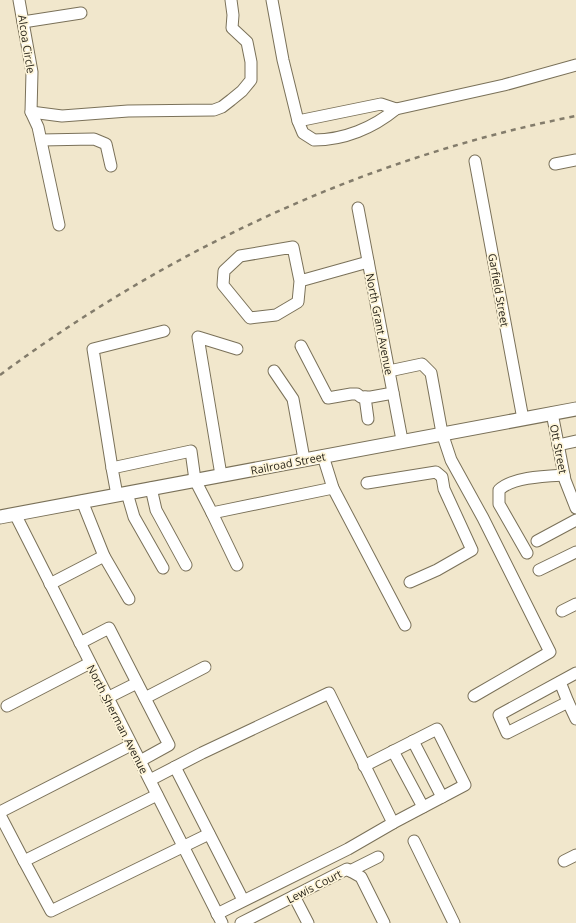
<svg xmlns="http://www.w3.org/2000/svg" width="576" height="923" viewBox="0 0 576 923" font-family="'Open Sans',sans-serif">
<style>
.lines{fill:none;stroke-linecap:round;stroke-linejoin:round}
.minor-casing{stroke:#7a7159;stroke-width:13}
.major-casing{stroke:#7a7159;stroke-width:15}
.minor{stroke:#fff;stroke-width:11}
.major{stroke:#fff;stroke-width:13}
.rail{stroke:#837c6b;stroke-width:2.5;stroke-dasharray:5 5;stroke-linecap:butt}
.labels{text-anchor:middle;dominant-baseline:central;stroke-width:3.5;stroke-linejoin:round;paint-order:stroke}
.street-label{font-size:11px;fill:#28241a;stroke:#fef5d9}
</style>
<rect width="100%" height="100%" fill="#f1e7cc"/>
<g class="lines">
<g class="minor-casing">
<g id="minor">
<path d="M 19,0 L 32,72 L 31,112 L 38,127 L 59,225"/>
<path d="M 272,0 L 283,60 L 298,121 L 303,133 L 314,140 C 344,140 373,128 396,109 L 504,85 L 576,65"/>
<path d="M 23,22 L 81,13"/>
<path d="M 31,112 L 62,116 L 128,111 L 214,110 L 222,107 L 231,100 L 242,91 L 251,80 L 251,62 L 247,42 L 232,28 L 233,15 L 231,0"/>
<path d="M 298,121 L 381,104 L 396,109"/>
<path d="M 41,140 L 94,139 L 106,144 L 111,166"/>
<path d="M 475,161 L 523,419"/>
<path d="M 555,164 L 576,160"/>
<path d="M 358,208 L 402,440"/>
<path d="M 300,281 L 293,247 L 240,256 L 224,271 L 223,285 L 250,318 L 276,315 L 298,302 L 300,281 L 368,262"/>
<path d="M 301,346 L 328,398 L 351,394 L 357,394 L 361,397 L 371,397 L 393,393"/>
<path d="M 274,371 L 293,399 L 304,459"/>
<path d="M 389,371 L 422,364 L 431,373 L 442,433 L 451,460 L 483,518 L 550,652 L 474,696"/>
<path d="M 365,397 L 368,419"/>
<path d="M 552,413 L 565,480 L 576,508"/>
<path d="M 558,445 L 576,441"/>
<path d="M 323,456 L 333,488 L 405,625"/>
<path d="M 112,468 L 93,349 L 164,331"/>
<path d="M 221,475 L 198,337 L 237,349"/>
<path d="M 367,483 L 436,472 L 442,477 L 444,489 L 472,550 L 437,570 L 410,582"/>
<path d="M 151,488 L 156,510 L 186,565"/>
<path d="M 127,493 L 134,517 L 163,568"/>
<path d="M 117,495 L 112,468 L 191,451 L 195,480 L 212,513 L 333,488"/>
<path d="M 212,513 L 237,565"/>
<path d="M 15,514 L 222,923"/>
<path d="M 537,541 L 576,520"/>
<path d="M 527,553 L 499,504 L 499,490 C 512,477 545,476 564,475"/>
<path d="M 104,556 L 129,599"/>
<path d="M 539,570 L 576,552"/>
<path d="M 50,584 L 104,556 L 82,501"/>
<path d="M 562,611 L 576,604"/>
<path d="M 80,643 L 109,628 L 169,745 L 140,761"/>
<path d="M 576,673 L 499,715 L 507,733 L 568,702 L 576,719"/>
<path d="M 560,682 L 568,702"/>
<path d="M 107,698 L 137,683"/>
<path d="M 145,698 L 205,667"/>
<path d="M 7,706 L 90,663"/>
<path d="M 413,741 L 442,797"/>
<path d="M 393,751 L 423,807"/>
<path d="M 364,766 L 437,729 L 465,785 L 393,823"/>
<path d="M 175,767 L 243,900"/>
<path d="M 150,780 L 202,753 L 329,693 L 393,823 L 348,849 L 217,914"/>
<path d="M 0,812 L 131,745"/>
<path d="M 0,815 L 24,861 L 157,795"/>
<path d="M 414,841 L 454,923"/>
<path d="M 24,861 L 51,911 L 209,834"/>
<path d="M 564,861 L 576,855"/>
<path d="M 350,871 L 378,857"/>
<path d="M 294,896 L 308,923"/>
<path d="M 241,923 L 347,869 L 361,877 L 384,923"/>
</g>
</g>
<g class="major-casing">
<path id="major" d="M 0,517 L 576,409"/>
</g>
<use href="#minor" class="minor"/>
<use href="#major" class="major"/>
<path class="rail" d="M 0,375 C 171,248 367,157 576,116"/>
</g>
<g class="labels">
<g class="street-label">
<text transform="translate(27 44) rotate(81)">Alcoa Circle</text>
<text transform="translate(499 290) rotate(80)">Garfield Street</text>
<text transform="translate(380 324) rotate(79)">North Grant Avenue</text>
<text transform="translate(559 449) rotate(79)">Ott Street</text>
<text transform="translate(288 463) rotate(-11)">Railroad Street</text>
<text transform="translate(118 719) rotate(63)">North Sherman Avenue</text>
<text transform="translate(314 886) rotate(-27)">Lewis Court</text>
</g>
</g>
</svg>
